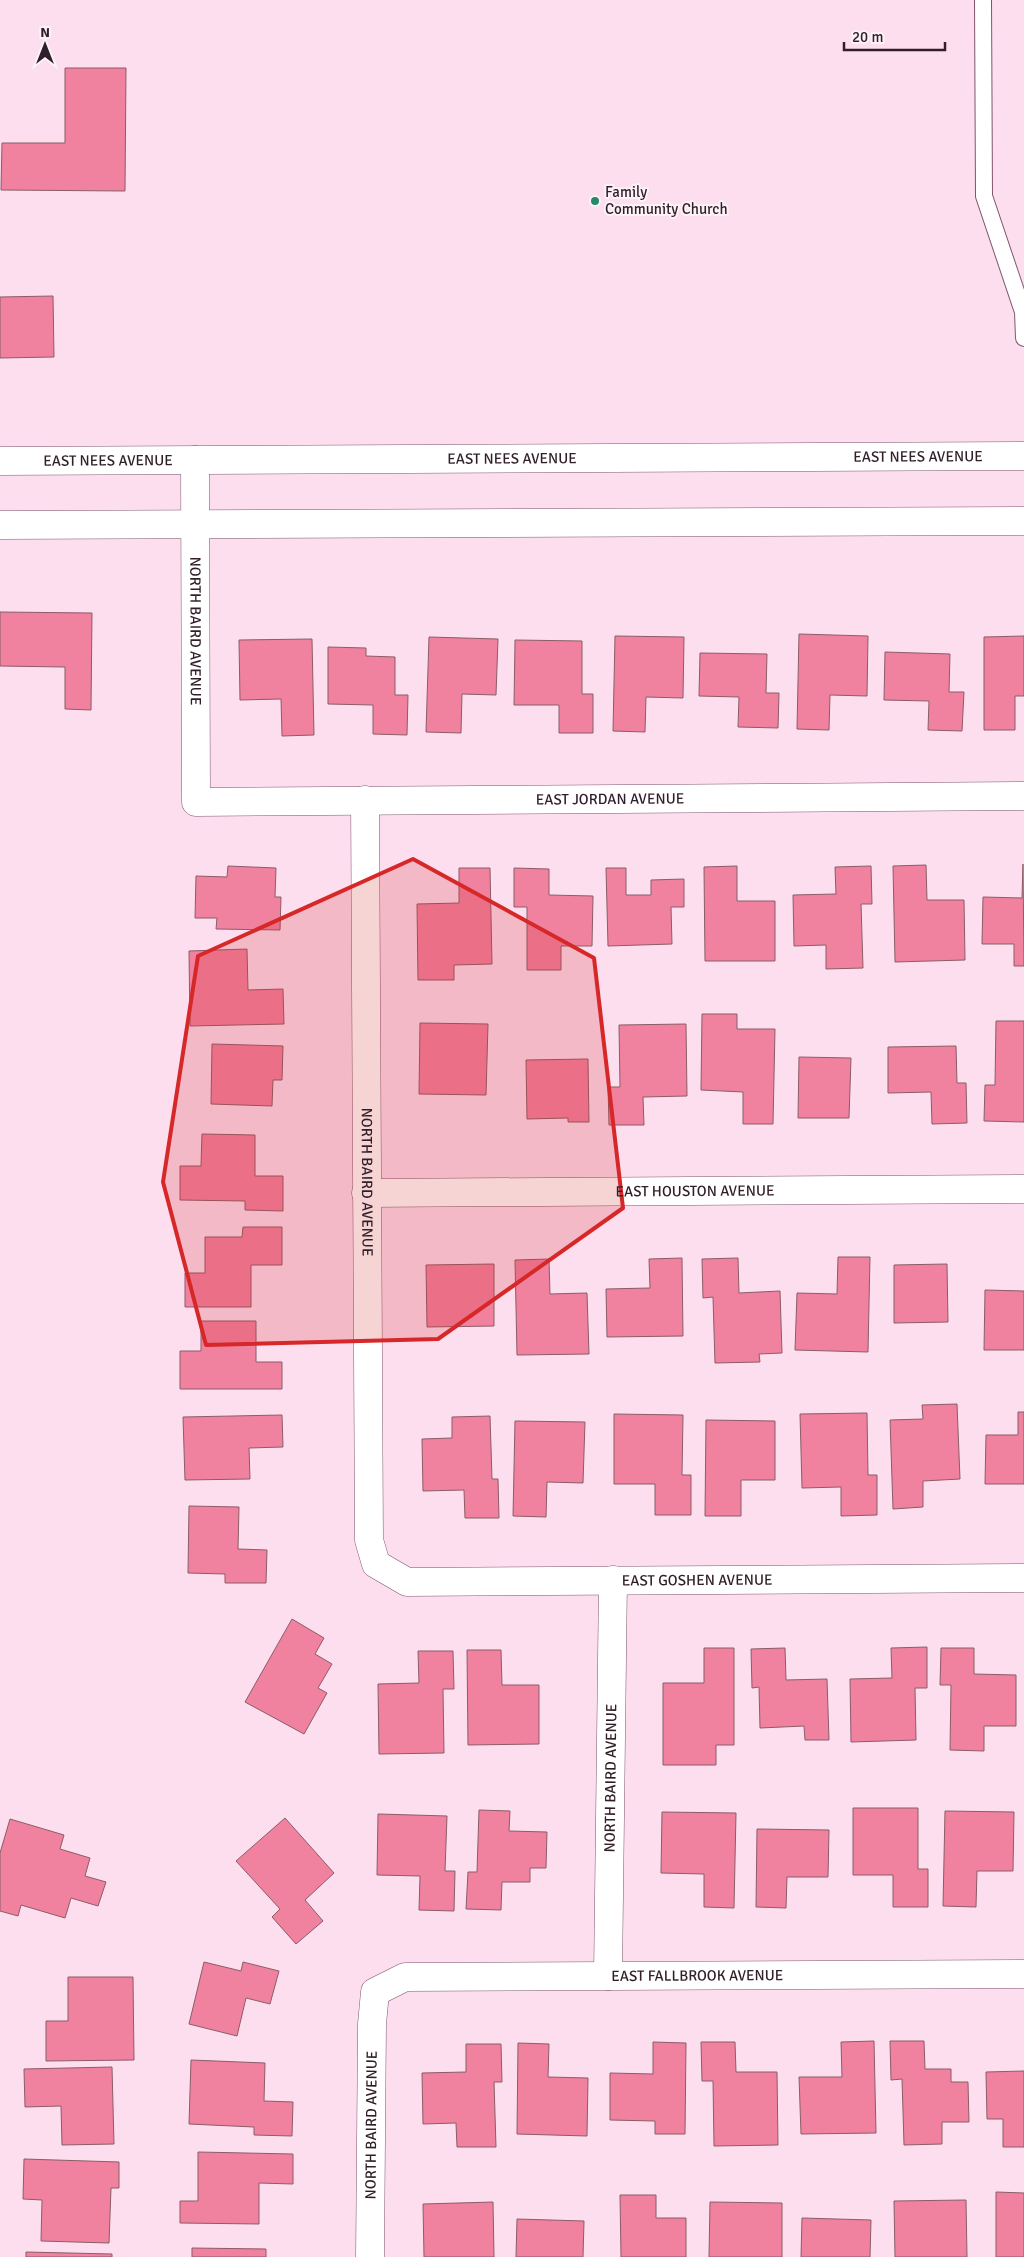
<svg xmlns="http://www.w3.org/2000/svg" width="1024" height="2257" viewBox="0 0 1024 2257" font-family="Signika,sans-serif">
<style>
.building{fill:#f0829f;stroke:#8c5c67}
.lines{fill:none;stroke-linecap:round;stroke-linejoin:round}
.lane-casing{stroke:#7f556d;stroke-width:18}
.street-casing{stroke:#7f556d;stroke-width:29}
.secondary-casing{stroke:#7f556d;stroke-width:29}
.lane{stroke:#fff;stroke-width:16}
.street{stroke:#fff;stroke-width:28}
.secondary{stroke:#fff;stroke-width:28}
.marked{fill:#d62828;fill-opacity:0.2;stroke:#d62828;stroke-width:4;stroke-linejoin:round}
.poi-dot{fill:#248a66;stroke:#fcf2f7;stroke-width:2}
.labels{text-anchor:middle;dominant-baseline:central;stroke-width:4;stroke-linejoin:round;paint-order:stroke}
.poi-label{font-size:15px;fill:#301e28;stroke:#fcf2f7;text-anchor:start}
.street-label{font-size:15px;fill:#301e28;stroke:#fcf2f7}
</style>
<rect width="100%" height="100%" fill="#fcdeee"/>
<g class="building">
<path d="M 65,68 L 126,68 L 125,191 L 1,190 L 2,143 L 65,143 Z"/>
<path d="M 53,296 L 54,357 L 0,358 L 0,297 Z"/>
<path d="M 0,612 L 92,613 L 91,710 L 65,709 L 65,667 L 0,666 Z"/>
<path d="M 799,634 L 868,636 L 867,696 L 830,695 L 829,730 L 797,729 Z"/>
<path d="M 615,636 L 684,637 L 683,698 L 646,697 L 645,732 L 613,731 Z"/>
<path d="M 1024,636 L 1024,696 L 1015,696 L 1015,730 L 984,730 L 984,637 Z"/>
<path d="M 429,637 L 498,639 L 496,695 L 462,694 L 461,733 L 426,732 Z"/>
<path d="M 312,639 L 314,735 L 282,736 L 281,699 L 240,700 L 239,640 Z"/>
<path d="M 515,640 L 582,641 L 582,694 L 593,694 L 593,733 L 559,733 L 559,705 L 514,705 Z"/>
<path d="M 328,647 L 366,648 L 366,656 L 395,657 L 395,695 L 408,695 L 407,735 L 373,734 L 373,705 L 328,704 Z"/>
<path d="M 885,652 L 950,654 L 949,692 L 964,692 L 962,731 L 928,730 L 929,701 L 884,700 Z"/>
<path d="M 700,653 L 767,654 L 766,693 L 779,693 L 778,728 L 738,727 L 739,697 L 699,696 Z"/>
<path d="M 1023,864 L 1024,966 L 1014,966 L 1014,944 L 982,944 L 983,897 L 1022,898 Z"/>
<path d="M 926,865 L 927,900 L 964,900 L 965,960 L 895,962 L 893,866 Z"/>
<path d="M 228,866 L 276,868 L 275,897 L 281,897 L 280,930 L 216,929 L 217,918 L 195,918 L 196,876 L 227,877 Z"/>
<path d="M 737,866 L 737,901 L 775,901 L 775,961 L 705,961 L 704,867 Z"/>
<path d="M 871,866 L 872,904 L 861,904 L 863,968 L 826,969 L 826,945 L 794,946 L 793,895 L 836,894 L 835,867 Z"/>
<path d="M 459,868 L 490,868 L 492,964 L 454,965 L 454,980 L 418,980 L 417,904 L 459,903 Z"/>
<path d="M 514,868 L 549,869 L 549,895 L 593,896 L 592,946 L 561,946 L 561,970 L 527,970 L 527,907 L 514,907 Z"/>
<path d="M 606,868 L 626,868 L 626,895 L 651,895 L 651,880 L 684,879 L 684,907 L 671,907 L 672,944 L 608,946 Z"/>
<path d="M 247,949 L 248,990 L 283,989 L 284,1024 L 190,1026 L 189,951 Z"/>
<path d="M 702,1014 L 737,1014 L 737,1029 L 775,1029 L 773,1124 L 743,1124 L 743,1092 L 701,1090 Z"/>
<path d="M 996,1021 L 1024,1021 L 1024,1122 L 984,1121 L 985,1085 L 995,1085 Z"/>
<path d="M 420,1023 L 488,1024 L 486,1095 L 419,1094 Z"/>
<path d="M 686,1024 L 687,1096 L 643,1097 L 644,1125 L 609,1125 L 608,1087 L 620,1087 L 619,1025 Z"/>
<path d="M 212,1044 L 283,1046 L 282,1080 L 273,1080 L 272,1106 L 211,1104 Z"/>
<path d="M 956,1046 L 957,1083 L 966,1083 L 967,1123 L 932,1124 L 931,1092 L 888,1093 L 888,1047 Z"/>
<path d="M 799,1057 L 851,1058 L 849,1118 L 798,1118 Z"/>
<path d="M 588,1059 L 589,1122 L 568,1122 L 568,1118 L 527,1119 L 526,1060 Z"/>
<path d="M 202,1134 L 255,1135 L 255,1176 L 283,1176 L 283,1211 L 245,1210 L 245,1201 L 180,1200 L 180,1166 L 201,1166 Z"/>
<path d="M 243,1227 L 282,1227 L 282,1265 L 251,1265 L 251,1307 L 185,1307 L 185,1273 L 205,1273 L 205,1237 L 242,1237 Z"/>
<path d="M 838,1257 L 870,1257 L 868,1352 L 795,1350 L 797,1293 L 837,1294 Z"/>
<path d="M 682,1258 L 683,1336 L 607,1337 L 606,1289 L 650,1288 L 649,1259 Z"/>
<path d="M 738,1258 L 739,1293 L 780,1291 L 782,1353 L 759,1354 L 760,1362 L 715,1363 L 713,1297 L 703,1298 L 702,1259 Z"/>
<path d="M 549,1259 L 550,1294 L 587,1293 L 589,1354 L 517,1355 L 515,1260 Z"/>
<path d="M 494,1264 L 494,1326 L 427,1327 L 426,1265 Z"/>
<path d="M 947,1264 L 948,1322 L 894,1323 L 894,1265 Z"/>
<path d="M 985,1290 L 1024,1291 L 1024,1350 L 984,1350 Z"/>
<path d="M 201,1321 L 256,1321 L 256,1362 L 282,1362 L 282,1389 L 180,1389 L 180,1351 L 201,1351 Z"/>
<path d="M 957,1404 L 960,1479 L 923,1481 L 923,1507 L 893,1509 L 890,1420 L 923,1419 L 922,1405 Z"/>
<path d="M 1018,1412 L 1024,1412 L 1024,1484 L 985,1484 L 986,1435 L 1018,1435 Z"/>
<path d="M 867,1413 L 868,1475 L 877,1475 L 877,1515 L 841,1516 L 841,1487 L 802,1488 L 800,1414 Z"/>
<path d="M 614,1414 L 683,1415 L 682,1475 L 691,1475 L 691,1515 L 655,1515 L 655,1484 L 614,1484 Z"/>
<path d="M 282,1415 L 283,1447 L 249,1448 L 250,1479 L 185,1480 L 183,1417 Z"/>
<path d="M 490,1416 L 492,1479 L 498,1479 L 499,1518 L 465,1518 L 464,1490 L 423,1491 L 422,1439 L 452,1438 L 452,1417 Z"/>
<path d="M 706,1420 L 775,1421 L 775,1480 L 741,1480 L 741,1516 L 705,1516 Z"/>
<path d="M 515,1421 L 585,1422 L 583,1483 L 547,1482 L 546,1517 L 513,1516 Z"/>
<path d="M 189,1506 L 239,1507 L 238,1549 L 267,1550 L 266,1583 L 225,1583 L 225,1574 L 188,1573 Z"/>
<path d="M 292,1619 L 324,1638 L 315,1654 L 332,1664 L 318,1688 L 327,1693 L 304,1734 L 245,1702 Z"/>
<path d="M 927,1647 L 927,1688 L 915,1688 L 916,1740 L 851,1742 L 850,1679 L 892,1678 L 891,1648 Z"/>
<path d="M 704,1648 L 734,1648 L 734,1745 L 716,1745 L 716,1765 L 663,1765 L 663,1683 L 704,1683 Z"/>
<path d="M 785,1648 L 786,1680 L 827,1679 L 829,1740 L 805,1740 L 804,1726 L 760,1728 L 759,1687 L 752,1688 L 751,1649 Z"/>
<path d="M 941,1648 L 974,1648 L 974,1674 L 1016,1675 L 1016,1726 L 984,1726 L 984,1751 L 950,1750 L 951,1685 L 940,1685 Z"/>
<path d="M 467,1650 L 501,1650 L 502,1685 L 539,1685 L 539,1744 L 468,1745 Z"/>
<path d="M 418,1651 L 453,1651 L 454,1689 L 443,1689 L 444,1753 L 379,1754 L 378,1684 L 419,1683 Z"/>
<path d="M 853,1808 L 918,1808 L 918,1869 L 928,1869 L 928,1907 L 893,1907 L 893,1875 L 853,1875 Z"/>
<path d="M 479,1810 L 510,1811 L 509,1831 L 547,1832 L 546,1868 L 530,1868 L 530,1882 L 502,1882 L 501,1910 L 466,1909 L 468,1872 L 477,1872 Z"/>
<path d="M 945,1811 L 1014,1812 L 1013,1871 L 977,1871 L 976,1907 L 943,1906 Z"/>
<path d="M 662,1812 L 736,1813 L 734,1908 L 704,1907 L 704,1874 L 661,1873 Z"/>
<path d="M 378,1814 L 447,1816 L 445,1871 L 455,1871 L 454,1911 L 419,1910 L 420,1876 L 377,1875 Z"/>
<path d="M 285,1818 L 334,1873 L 305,1900 L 323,1921 L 296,1944 L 272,1917 L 280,1909 L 236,1861 Z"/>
<path d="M 10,1819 L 64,1835 L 60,1849 L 90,1858 L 85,1876 L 106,1882 L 98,1906 L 71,1898 L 65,1918 L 21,1905 L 18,1916 L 0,1911 L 0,1853 Z"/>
<path d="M 757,1829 L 829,1830 L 828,1877 L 787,1877 L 786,1908 L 756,1907 Z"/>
<path d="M 204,1962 L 241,1971 L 243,1962 L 279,1971 L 270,2004 L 246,1998 L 237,2036 L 189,2024 Z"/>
<path d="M 68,1977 L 133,1977 L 134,2060 L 46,2061 L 46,2021 L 68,2021 Z"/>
<path d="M 874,2041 L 876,2133 L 801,2134 L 799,2077 L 842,2077 L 841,2042 Z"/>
<path d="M 890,2041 L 924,2041 L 925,2069 L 951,2069 L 951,2082 L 968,2082 L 969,2122 L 942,2122 L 942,2144 L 904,2145 L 902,2079 L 891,2080 Z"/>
<path d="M 653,2042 L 686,2043 L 685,2134 L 655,2134 L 655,2121 L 610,2120 L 610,2073 L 653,2074 Z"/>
<path d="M 701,2042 L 735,2042 L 736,2072 L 777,2072 L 778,2145 L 714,2146 L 713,2081 L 702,2081 Z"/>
<path d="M 518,2043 L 549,2044 L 548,2077 L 588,2078 L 587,2136 L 517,2134 Z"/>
<path d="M 466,2044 L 501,2044 L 502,2082 L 494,2082 L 496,2147 L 457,2147 L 456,2123 L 423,2124 L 422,2073 L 466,2072 Z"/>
<path d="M 191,2060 L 265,2063 L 264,2101 L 293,2102 L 292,2136 L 254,2135 L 254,2127 L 189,2124 Z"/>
<path d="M 112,2067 L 114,2144 L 62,2145 L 61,2106 L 25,2107 L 24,2069 Z"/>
<path d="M 1024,2071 L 1024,2147 L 1003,2147 L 1003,2119 L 987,2119 L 986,2072 Z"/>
<path d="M 198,2152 L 293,2154 L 293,2184 L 259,2183 L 259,2224 L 180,2223 L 180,2201 L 198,2201 Z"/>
<path d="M 24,2159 L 119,2162 L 119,2188 L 111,2188 L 109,2243 L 41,2241 L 42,2200 L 23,2199 Z"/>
<path d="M 996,2192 L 1024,2193 L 1024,2257 L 996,2257 Z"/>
<path d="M 620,2195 L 656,2195 L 656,2218 L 686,2218 L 686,2257 L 621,2257 Z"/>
<path d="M 966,2200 L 967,2257 L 895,2257 L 894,2201 Z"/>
<path d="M 493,2202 L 494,2257 L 424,2257 L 423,2204 Z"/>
<path d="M 710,2202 L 782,2203 L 782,2257 L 709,2257 Z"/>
<path d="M 802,2218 L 871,2220 L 870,2257 L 801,2257 Z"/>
<path d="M 517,2219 L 584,2221 L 583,2257 L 516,2257 Z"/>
<path d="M 192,2248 L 266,2249 L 266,2257 L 192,2257 Z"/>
<path d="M 26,2252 L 112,2254 L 112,2257 L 26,2257 Z"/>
</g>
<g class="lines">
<g class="lane-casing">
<path id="lane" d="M 983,0 L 984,196 L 1023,312 L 1024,338"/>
</g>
<g class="street-casing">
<g id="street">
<path id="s1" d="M 195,460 L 196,802 L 1024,796"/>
<path id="s2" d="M 365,800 L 369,1540 L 376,1564 L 407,1582 L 1024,1578"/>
<path id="s3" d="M 366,1193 L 1024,1189"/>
<path id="s4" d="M 608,1976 L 613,1580"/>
<path id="s5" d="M 370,2257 L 372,2024 L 375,1992 L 405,1977 L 1024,1974"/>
</g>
</g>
<g class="secondary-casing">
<g id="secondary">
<path id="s6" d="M 0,461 L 1024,456"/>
<path d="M 0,525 L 1024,521"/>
</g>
</g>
<use href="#lane" class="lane"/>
<use href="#street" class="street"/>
<use href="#secondary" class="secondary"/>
</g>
<path class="marked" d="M 413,859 L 594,958 L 623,1208 L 438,1339 L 206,1345 L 163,1182 L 198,956 Z"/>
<circle class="poi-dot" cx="595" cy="201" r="5"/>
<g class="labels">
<g class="poi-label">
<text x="605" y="192">Family<tspan x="605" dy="17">Community Church</tspan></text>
</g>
<g class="street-label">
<text stroke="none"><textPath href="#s6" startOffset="918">EAST NEES AVENUE</textPath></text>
<text stroke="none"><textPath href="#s6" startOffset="512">EAST NEES AVENUE</textPath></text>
<text stroke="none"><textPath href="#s6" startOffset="108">EAST NEES AVENUE</textPath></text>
<text stroke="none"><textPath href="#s1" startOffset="171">NORTH BAIRD AVENUE</textPath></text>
<text stroke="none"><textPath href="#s1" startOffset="756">EAST JORDAN AVENUE</textPath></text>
<text stroke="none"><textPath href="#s2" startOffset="382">NORTH BAIRD AVENUE</textPath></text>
<text stroke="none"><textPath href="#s3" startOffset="329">EAST HOUSTON AVENUE</textPath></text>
<text stroke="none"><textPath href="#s2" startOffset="1091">EAST GOSHEN AVENUE</textPath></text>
<text stroke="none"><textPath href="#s4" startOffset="198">NORTH BAIRD AVENUE</textPath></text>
<text stroke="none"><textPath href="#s5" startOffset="591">EAST FALLBROOK AVENUE</textPath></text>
<text stroke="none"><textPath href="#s5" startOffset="132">NORTH BAIRD AVENUE</textPath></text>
</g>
</g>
<g transform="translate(45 45)" stroke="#fcf2f7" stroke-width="4" paint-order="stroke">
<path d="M0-4L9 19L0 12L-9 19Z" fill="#301e28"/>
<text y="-8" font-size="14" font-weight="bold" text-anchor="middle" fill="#301e28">N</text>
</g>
<path d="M844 42v8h101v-8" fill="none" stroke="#301e28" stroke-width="2.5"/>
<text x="852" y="42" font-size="15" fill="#301e28" stroke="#fcf2f7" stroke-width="4" paint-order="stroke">20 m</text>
</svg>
